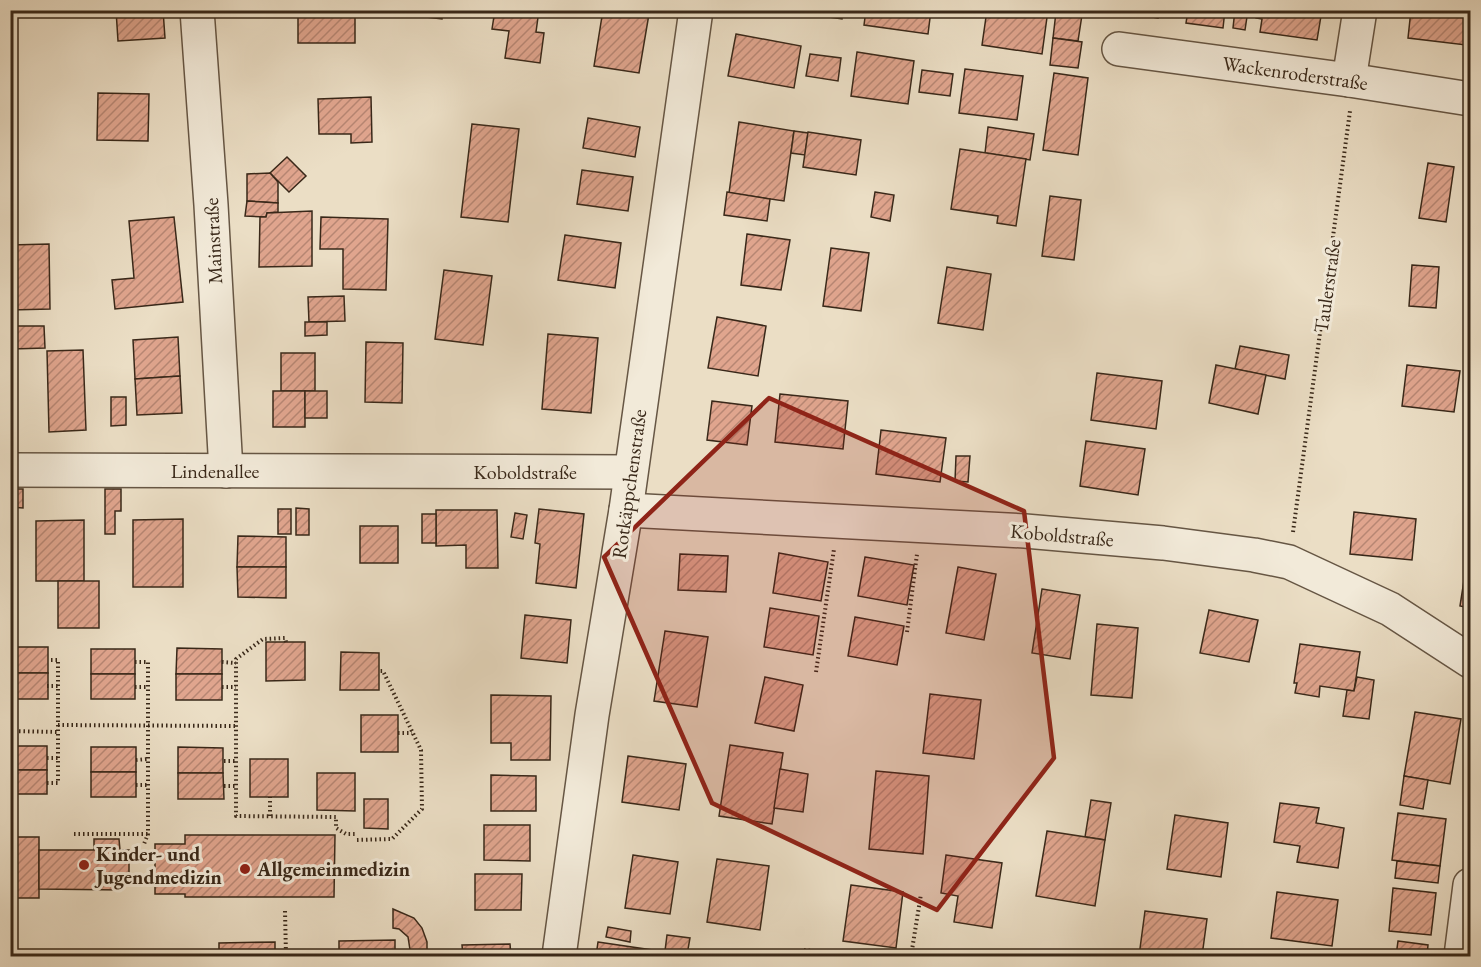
<svg xmlns="http://www.w3.org/2000/svg" width="1481" height="967" viewBox="0 0 1481 967" font-family="'EB Garamond',serif">
<style>
.building{fill:url(#building-hatch);stroke:#392819;stroke-width:1.5}
.lines{fill:none;stroke-linecap:round;stroke-linejoin:round}
.minor-casing{stroke:#665644;stroke-width:36}
.path{stroke:#392819;stroke-width:4;stroke-dasharray:1.5 3;stroke-linecap:butt}
.minor{stroke:#f2ead9;stroke-width:33}
.marked{fill:#8f2418;fill-opacity:0.2;stroke:#8f2418;stroke-width:4.5;stroke-linejoin:round}
.poi-dot{fill:#8f2418;stroke:#f2ead9;stroke-width:2}
.labels{text-anchor:middle;dominant-baseline:central;stroke-width:6;stroke-linejoin:round;paint-order:stroke}
.street-label{font-size:20px;fill:#392819;stroke:#f2ead9}
.poi-label{font-size:20px;font-weight:bold;fill:#392819;stroke:#f2ead9;text-anchor:start}
</style>
<defs>
<pattern id="building-hatch" width="6" height="6" patternUnits="userSpaceOnUse" patternTransform="scale(1.5)"><rect width="6" height="6" fill="#e0a58e"/><path d="M-1 1l2-2M0 6l6-6M5 7l2-2" fill="none" stroke="#b78673"/></pattern>
</defs>
<rect width="100%" height="100%" fill="#ebdec5"/>
<filter id="stains"><feTurbulence type="fractalNoise" baseFrequency=".00333" numOctaves="4"/><feColorMatrix values="0 0 0 0 .2 0 0 0 0 .09 0 0 0 0 .02 0 0 0 .5 -.17"/></filter>
<radialGradient id="worn" r=".72"><stop offset=".6" stop-color="#630" stop-opacity="0"/><stop offset="1" stop-color="#630" stop-opacity=".3"/></radialGradient>
<g class="building">
<path d="M 116,10 L 163,10 L 165,38 L 118,41 Z"/>
<rect x="298" y="10" width="57" height="33"/>
<path d="M 419,10 L 443,10 L 442,19 L 418,16 Z"/>
<path d="M 495,10 L 539,10 L 536,32 L 544,33 L 540,63 L 505,58 L 509,31 L 492,29 Z"/>
<path d="M 603,10 L 629,10 L 649,14 L 639,73 L 594,66 Z"/>
<path d="M 781,10 L 843,10 L 842,19 Z"/>
<path d="M 866,10 L 931,10 L 928,34 L 864,25 Z"/>
<path d="M 987,10 L 1048,10 L 1042,54 L 982,45 Z"/>
<path d="M 1116,10 L 1159,10 L 1158,18 Z"/>
<path d="M 1188,10 L 1225,10 L 1223,28 L 1186,23 Z"/>
<path d="M 1235,10 L 1248,10 L 1245,30 L 1233,28 Z"/>
<path d="M 1257,10 L 1322,10 L 1317,40 L 1260,32 L 1262,19 L 1256,18 Z"/>
<path d="M 1411,10 L 1470,11 L 1466,45 L 1408,38 Z"/>
<path d="M 1056,12 L 1082,15 L 1078,41 L 1053,38 Z"/>
<path d="M 736,34 L 801,46 L 794,88 L 728,76 Z"/>
<path d="M 1053,38 L 1082,42 L 1078,68 L 1050,65 Z"/>
<path d="M 857,52 L 914,61 L 908,104 L 851,96 Z"/>
<path d="M 810,54 L 841,58 L 838,81 L 806,76 Z"/>
<path d="M 965,69 L 1023,76 L 1017,120 L 959,113 Z"/>
<path d="M 922,70 L 953,74 L 950,96 L 919,92 Z"/>
<path d="M 1054,73 L 1088,78 L 1078,155 L 1043,150 Z"/>
<path d="M 98,93 L 149,94 L 148,141 L 97,140 Z"/>
<path d="M 371,97 L 372,142 L 351,143 L 351,134 L 319,134 L 318,99 Z"/>
<path d="M 588,118 L 640,127 L 635,157 L 583,148 Z"/>
<path d="M 739,122 L 794,131 L 784,201 L 729,193 Z"/>
<path d="M 472,124 L 519,129 L 508,222 L 461,217 Z"/>
<path d="M 988,127 L 1034,134 L 1030,160 L 985,153 Z"/>
<path d="M 794,131 L 808,133 L 805,155 L 791,153 Z"/>
<path d="M 808,132 L 861,140 L 856,175 L 803,167 Z"/>
<path d="M 960,149 L 1026,159 L 1016,226 L 997,223 L 998,216 L 951,209 Z"/>
<path d="M 287,157 L 306,176 L 289,192 L 270,173 Z"/>
<path d="M 1428,163 L 1454,167 L 1446,222 L 1419,218 Z"/>
<path d="M 582,170 L 633,177 L 628,211 L 577,204 Z"/>
<path d="M 270,173 L 278,182 L 278,203 L 247,201 L 247,174 Z"/>
<path d="M 727,192 L 770,199 L 767,221 L 724,215 Z"/>
<path d="M 875,192 L 894,195 L 890,221 L 871,217 Z"/>
<path d="M 1050,196 L 1081,200 L 1074,260 L 1042,256 Z"/>
<path d="M 247,201 L 278,203 L 278,212 L 267,213 L 266,217 L 245,216 Z"/>
<path d="M 312,211 L 312,266 L 259,267 L 260,217 L 266,217 L 267,213 Z"/>
<path d="M 174,217 L 183,302 L 115,309 L 112,280 L 134,278 L 129,221 Z"/>
<path d="M 321,217 L 388,219 L 386,290 L 343,289 L 343,249 L 320,249 Z"/>
<path d="M 747,234 L 790,240 L 781,290 L 741,285 Z"/>
<path d="M 565,235 L 621,243 L 615,288 L 558,280 Z"/>
<path d="M 49,244 L 50,309 L 10,310 L 10,245 Z"/>
<path d="M 831,248 L 869,253 L 861,311 L 823,306 Z"/>
<path d="M 1412,265 L 1439,267 L 1436,308 L 1409,306 Z"/>
<path d="M 947,267 L 991,274 L 983,330 L 938,323 Z"/>
<path d="M 444,270 L 492,276 L 483,345 L 435,339 Z"/>
<path d="M 344,296 L 345,321 L 309,322 L 308,297 Z"/>
<path d="M 717,317 L 766,326 L 758,376 L 708,368 Z"/>
<path d="M 305,322 L 327,322 L 327,335 L 305,336 Z"/>
<path d="M 11,326 L 44,326 L 45,348 L 12,349 Z"/>
<path d="M 548,334 L 598,338 L 591,413 L 542,409 Z"/>
<path d="M 178,337 L 180,376 L 135,379 L 133,340 Z"/>
<path d="M 366,342 L 403,343 L 402,403 L 365,402 Z"/>
<path d="M 1240,346 L 1289,355 L 1285,379 L 1235,369 Z"/>
<path d="M 83,350 L 86,430 L 49,432 L 47,351 Z"/>
<rect x="281" y="353" width="34" height="38"/>
<path d="M 1216,365 L 1266,375 L 1258,414 L 1209,403 Z"/>
<path d="M 1407,365 L 1460,371 L 1454,412 L 1402,406 Z"/>
<path d="M 1097,373 L 1162,381 L 1156,429 L 1091,420 Z"/>
<path d="M 180,376 L 182,413 L 137,415 L 135,379 Z"/>
<rect x="273" y="391" width="32" height="36"/>
<rect x="305" y="391" width="22" height="27"/>
<path d="M 780,394 L 848,401 L 843,449 L 775,442 Z"/>
<path d="M 111,397 L 126,397 L 126,425 L 111,426 Z"/>
<path d="M 712,401 L 752,406 L 747,445 L 707,440 Z"/>
<path d="M 881,430 L 946,438 L 940,482 L 876,474 Z"/>
<path d="M 1086,441 L 1145,449 L 1138,495 L 1080,486 Z"/>
<path d="M 956,456 L 970,456 L 968,482 L 955,481 Z"/>
<path d="M 10,489 L 23,489 L 23,508 L 10,507 Z"/>
<path d="M 105,489 L 121,489 L 121,511 L 115,511 L 115,534 L 105,534 Z"/>
<path d="M 296,508 L 309,509 L 309,535 L 296,535 Z"/>
<rect x="278" y="509" width="13" height="25"/>
<path d="M 539,509 L 584,514 L 576,588 L 536,583 L 540,544 L 535,543 Z"/>
<path d="M 436,510 L 497,510 L 498,568 L 466,568 L 466,545 L 436,546 Z"/>
<path d="M 1354,512 L 1416,519 L 1412,560 L 1350,554 Z"/>
<path d="M 515,513 L 527,515 L 523,539 L 511,537 Z"/>
<rect x="422" y="514" width="14" height="29"/>
<path d="M 183,519 L 183,587 L 133,587 L 133,520 Z"/>
<path d="M 84,520 L 84,581 L 36,581 L 36,521 Z"/>
<rect x="360" y="526" width="38" height="37"/>
<path d="M 238,536 L 286,537 L 286,567 L 237,567 Z"/>
<path d="M 1470,542 L 1470,608 L 1460,606 Z"/>
<path d="M 779,553 L 828,562 L 821,601 L 773,593 Z"/>
<path d="M 680,554 L 728,556 L 726,592 L 678,590 Z"/>
<path d="M 865,557 L 914,565 L 907,605 L 858,596 Z"/>
<path d="M 237,567 L 286,567 L 286,598 L 238,597 Z"/>
<path d="M 958,567 L 996,574 L 984,640 L 946,633 Z"/>
<rect x="58" y="581" width="41" height="47"/>
<path d="M 1042,589 L 1080,595 L 1070,659 L 1032,653 Z"/>
<path d="M 770,608 L 819,616 L 813,655 L 764,647 Z"/>
<path d="M 1209,610 L 1258,620 L 1249,662 L 1200,653 Z"/>
<path d="M 525,615 L 571,620 L 567,663 L 521,658 Z"/>
<path d="M 855,617 L 904,626 L 897,665 L 848,656 Z"/>
<path d="M 1097,624 L 1138,628 L 1132,698 L 1091,695 Z"/>
<path d="M 665,631 L 708,637 L 697,707 L 654,701 Z"/>
<path d="M 266,642 L 305,642 L 305,680 L 266,681 Z"/>
<path d="M 1300,644 L 1360,652 L 1354,691 L 1320,686 L 1319,697 L 1295,693 L 1297,683 L 1294,683 Z"/>
<rect x="10" y="647" width="38" height="26"/>
<path d="M 177,648 L 222,649 L 222,674 L 176,674 Z"/>
<rect x="91" y="649" width="44" height="25"/>
<path d="M 341,652 L 379,653 L 379,690 L 340,690 Z"/>
<rect x="10" y="673" width="38" height="26"/>
<rect x="91" y="674" width="44" height="25"/>
<rect x="176" y="674" width="46" height="26"/>
<path d="M 765,677 L 803,685 L 794,731 L 755,723 Z"/>
<path d="M 1357,677 L 1374,680 L 1369,719 L 1343,716 L 1347,690 L 1354,691 Z"/>
<path d="M 930,694 L 981,700 L 974,759 L 923,753 Z"/>
<path d="M 491,695 L 551,696 L 550,760 L 511,760 L 511,743 L 491,743 Z"/>
<path d="M 1415,712 L 1461,719 L 1450,784 L 1404,776 Z"/>
<rect x="361" y="715" width="37" height="37"/>
<path d="M 730,745 L 783,753 L 772,824 L 719,816 Z"/>
<rect x="10" y="746" width="37" height="24"/>
<rect x="91" y="747" width="45" height="25"/>
<path d="M 178,747 L 223,748 L 223,773 L 178,773 Z"/>
<path d="M 628,756 L 686,764 L 679,810 L 622,802 Z"/>
<rect x="250" y="759" width="38" height="38"/>
<path d="M 780,769 L 808,774 L 803,812 L 774,808 Z"/>
<rect x="10" y="770" width="37" height="24"/>
<path d="M 876,771 L 929,776 L 923,854 L 869,849 Z"/>
<rect x="91" y="772" width="45" height="25"/>
<path d="M 178,773 L 223,773 L 224,799 L 178,799 Z"/>
<path d="M 317,773 L 355,773 L 355,811 L 317,810 Z"/>
<path d="M 491,775 L 536,776 L 536,811 L 491,811 Z"/>
<path d="M 1404,776 L 1428,780 L 1423,809 L 1400,805 Z"/>
<path d="M 364,799 L 388,799 L 388,829 L 364,828 Z"/>
<path d="M 1091,800 L 1111,803 L 1105,840 L 1085,837 Z"/>
<path d="M 1280,803 L 1319,808 L 1316,823 L 1344,828 L 1338,868 L 1297,862 L 1300,846 L 1274,842 Z"/>
<path d="M 1398,813 L 1446,819 L 1440,866 L 1392,860 Z"/>
<path d="M 1175,815 L 1228,823 L 1221,877 L 1167,869 Z"/>
<path d="M 484,825 L 530,825 L 530,861 L 484,860 Z"/>
<path d="M 1047,831 L 1105,840 L 1095,906 L 1036,896 Z"/>
<path d="M 185,835 L 335,835 L 334,897 L 185,897 L 185,894 L 155,894 L 155,844 L 185,844 Z"/>
<rect x="10" y="837" width="29" height="61"/>
<path d="M 94,839 L 119,839 L 120,850 L 129,850 L 129,881 L 122,881 L 122,890 L 39,889 L 39,850 L 94,850 Z"/>
<path d="M 633,855 L 678,862 L 670,914 L 625,908 Z"/>
<path d="M 946,855 L 1002,863 L 992,928 L 954,922 L 958,896 L 941,893 Z"/>
<path d="M 717,859 L 769,866 L 760,930 L 707,922 Z"/>
<path d="M 1397,861 L 1440,866 L 1438,883 L 1395,878 Z"/>
<path d="M 475,874 L 522,874 L 521,910 L 475,910 Z"/>
<path d="M 851,885 L 903,892 L 896,948 L 843,941 Z"/>
<path d="M 1393,888 L 1436,893 L 1431,935 L 1389,931 Z"/>
<path d="M 1277,892 L 1338,900 L 1332,946 L 1271,938 Z"/>
<path d="M 393,909 L 414,918 L 422,928 L 427,942 L 427,956 L 411,956 L 408,937 L 399,929 L 393,928 Z"/>
<path d="M 1145,911 L 1207,919 L 1202,956 L 1139,956 Z"/>
<path d="M 608,927 L 631,931 L 630,942 L 606,937 Z"/>
<path d="M 667,935 L 690,938 L 687,955 L 665,951 Z"/>
<path d="M 395,940 L 395,956 L 339,956 L 339,941 Z"/>
<path d="M 1398,941 L 1428,945 L 1427,956 L 1396,956 Z"/>
<path d="M 275,942 L 275,956 L 219,956 L 219,943 Z"/>
<path d="M 598,942 L 652,950 L 651,956 L 596,956 Z"/>
<path d="M 510,944 L 511,956 L 463,956 L 462,945 Z"/>
</g>
<g class="lines">
<g class="minor-casing">
<g id="minor">
<path d="M 197,10 L 211,205 L 226,471"/>
<path d="M 1119,49 L 1349,80 L 1470,99"/>
<path d="M 1349,80 L 1360,10"/>
<path d="M 10,470 L 630,472"/>
<path d="M 626,510 L 1025,531 L 1163,543 L 1254,555 L 1289,562 L 1390,609 L 1470,661"/>
<path d="M 559,956 L 592,715 L 626,510 L 696,10"/>
<path d="M 1461,956 L 1470,885"/>
</g>
</g>
<g class="path">
<path d="M 1293,532 L 1350,111"/>
<path d="M 907,632 L 917,554"/>
<path d="M 286,642 L 285,638 L 263,639 L 236,659 L 236,816 L 336,817 L 336,828 L 346,834 L 356,834"/>
<path d="M 135,662 L 148,662 L 148,834 L 144,844"/>
<path d="M 222,662 L 236,663"/>
<path d="M 816,672 L 834,549"/>
<path d="M 47,686 L 59,686"/>
<path d="M 135,687 L 148,687"/>
<path d="M 222,687 L 236,687"/>
<path d="M 58,725 L 236,726"/>
<path d="M 10,731 L 58,732"/>
<path d="M 398,733 L 412,733"/>
<path d="M 47,758 L 58,758"/>
<path d="M 136,760 L 148,759"/>
<path d="M 224,761 L 236,761"/>
<path d="M 47,783 L 58,783 L 58,660 L 48,660"/>
<path d="M 136,785 L 147,785"/>
<path d="M 224,786 L 236,786"/>
<path d="M 270,816 L 270,797"/>
<path d="M 74,834 L 148,834"/>
<path d="M 357,840 L 392,839 L 422,809 L 421,750 L 383,671 L 379,671"/>
<path d="M 285,911 L 286,956"/>
<path d="M 804,950 L 855,956"/>
<path d="M 911,956 L 921,894"/>
</g>
<use href="#minor" class="minor"/>
</g>
<path class="marked" d="M 769,398 L 1024,511 L 1054,758 L 937,910 L 712,803 L 604,557 Z"/>
<g class="poi-dot">
<circle cx="84" cy="865" r="6"/>
<circle cx="245" cy="869" r="6"/>
</g>
<g class="labels">
<g class="street-label">
<text transform="translate(1295 73) rotate(8)">Wackenroderstraße</text>
<text transform="translate(213 241) rotate(-93)">Mainstraße</text>
<text transform="translate(1327 286) rotate(-82)">Taulerstraße</text>
<text x="215" y="471">Lindenallee</text>
<text x="525" y="472">Koboldstraße</text>
<text transform="translate(629 484) rotate(-82)">Rotkäppchenstraße</text>
<text transform="translate(1062 535) rotate(5)">Koboldstraße</text>
</g>
<g class="poi-label">
<text x="96" y="854">Kinder- und<tspan x="96" dy="23">Jugendmedizin</tspan></text>
<text x="257" y="869">Allgemeinmedizin</text>
</g>
</g>
<rect width="1481" height="967" fill="none" stroke="#ebdec5" stroke-width="36"/>
<rect x="12" y="12" width="1457" height="943" fill="none" stroke="#392819" stroke-width="3"/>
<rect x="18" y="18" width="1445" height="931" fill="none" stroke="#392819" stroke-width="1.5"/>
<rect width="100%" height="100%" filter="url(#stains)"/>
<rect width="100%" height="100%" fill="url(#worn)"/>
</svg>
